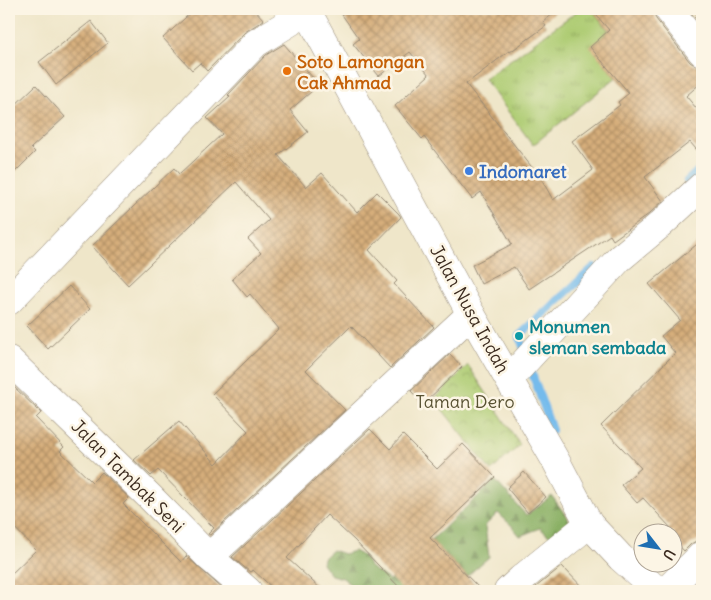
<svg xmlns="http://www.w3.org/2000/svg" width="711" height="600" viewBox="0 0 711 600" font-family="Delius,sans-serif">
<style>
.grass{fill:url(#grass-tufts);stroke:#747b48}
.forest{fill:url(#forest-firs);stroke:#626d42}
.park{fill:url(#park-crowns);stroke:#747b48}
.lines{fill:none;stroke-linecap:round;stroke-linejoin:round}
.stream{stroke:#75bbec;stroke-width:8}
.building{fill:url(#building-cross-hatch)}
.minor-casing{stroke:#958874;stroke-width:29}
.major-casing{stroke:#958874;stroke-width:29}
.minor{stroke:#fff;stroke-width:28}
.major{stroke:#fff;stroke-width:28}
.food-dot{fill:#e8710a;stroke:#fcf5e5;stroke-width:2}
.shop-dot{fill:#3f7fe0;stroke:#fcf5e5;stroke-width:2}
.culture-dot{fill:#0f9aa8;stroke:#fcf5e5;stroke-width:2}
.labels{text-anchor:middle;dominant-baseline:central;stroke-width:5;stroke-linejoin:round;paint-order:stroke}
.food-label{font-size:18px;font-weight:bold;fill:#c56008;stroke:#fcf5e5;text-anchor:start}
.shop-label{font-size:18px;font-weight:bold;fill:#366cbe;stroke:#fcf5e5;text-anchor:start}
.street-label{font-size:18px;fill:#3b2a1e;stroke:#fcf5e5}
.culture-label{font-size:18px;font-weight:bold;fill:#0d838f;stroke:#fcf5e5;text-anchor:start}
.park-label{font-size:18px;fill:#585233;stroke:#fcf5e5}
</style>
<defs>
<pattern id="grass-tufts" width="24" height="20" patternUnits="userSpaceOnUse" patternTransform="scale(1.25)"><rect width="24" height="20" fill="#aecc73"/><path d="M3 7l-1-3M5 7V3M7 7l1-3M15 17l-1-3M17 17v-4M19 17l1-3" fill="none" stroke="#97af63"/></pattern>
<pattern id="forest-firs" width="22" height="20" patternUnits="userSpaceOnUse" patternTransform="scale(1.25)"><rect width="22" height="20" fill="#8ab065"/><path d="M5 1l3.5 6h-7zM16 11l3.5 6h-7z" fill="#728f53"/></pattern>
<pattern id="park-crowns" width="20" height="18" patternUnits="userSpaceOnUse" patternTransform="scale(1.25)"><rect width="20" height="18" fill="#aecc73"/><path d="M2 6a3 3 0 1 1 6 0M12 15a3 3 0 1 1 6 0" fill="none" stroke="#97af63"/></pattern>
<pattern id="building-cross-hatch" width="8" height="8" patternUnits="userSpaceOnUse" patternTransform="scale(1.25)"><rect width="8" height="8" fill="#d6ae7b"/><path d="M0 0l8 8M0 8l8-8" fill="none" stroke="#af8e64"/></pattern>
</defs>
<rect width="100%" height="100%" fill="#fcf5e5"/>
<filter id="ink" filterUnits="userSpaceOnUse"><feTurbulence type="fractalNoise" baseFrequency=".02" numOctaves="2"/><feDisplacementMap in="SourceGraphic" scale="10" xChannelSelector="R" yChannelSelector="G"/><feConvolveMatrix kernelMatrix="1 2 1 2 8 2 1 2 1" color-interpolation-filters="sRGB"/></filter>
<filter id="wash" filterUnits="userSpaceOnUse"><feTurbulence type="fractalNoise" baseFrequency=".0096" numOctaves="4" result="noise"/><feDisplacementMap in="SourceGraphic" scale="20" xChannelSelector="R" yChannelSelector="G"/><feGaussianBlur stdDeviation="1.12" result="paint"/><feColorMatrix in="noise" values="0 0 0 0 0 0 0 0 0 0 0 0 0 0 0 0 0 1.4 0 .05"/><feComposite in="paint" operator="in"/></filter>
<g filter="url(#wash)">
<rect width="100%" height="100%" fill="#efe6c9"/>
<path class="grass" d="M 580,9 L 591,9 L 635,62 L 533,145 L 484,79 Z"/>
<path class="forest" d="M 495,480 L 526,515 L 552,496 L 578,533 L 557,543 L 540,528 L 520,536 L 511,525 L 498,513 L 485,526 L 489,557 L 467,576 L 442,551 L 401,591 L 350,591 L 353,587 L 343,578 L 331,575 L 322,563 L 323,558 L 332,550 L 344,554 L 354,551 L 363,556 L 370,567 L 389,580 Z"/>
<path class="park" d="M 468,365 L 520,445 L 491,471 L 434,399 Z"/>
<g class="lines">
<g class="stream">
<path d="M 687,181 L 702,167"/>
<path d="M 526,354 L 519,336 L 594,267"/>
<path d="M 529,365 L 552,430"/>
</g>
</g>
<g id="blocks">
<g class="building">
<path d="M 195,9 L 254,9 L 264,20 L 245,32 L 207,71 L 200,63 L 192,70 L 163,38 Z"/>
<path d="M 338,9 L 559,9 L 543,22 L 546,26 L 510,52 L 509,51 L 466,84 L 542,180 L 553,200 L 593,170 L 572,141 L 620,105 L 618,102 L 629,93 L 590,47 L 609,30 L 591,9 L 653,9 L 656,19 L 690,62 L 696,66 L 702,67 L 702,82 L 686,96 L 702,115 L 702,156 L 690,142 L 645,177 L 663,201 L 649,214 L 613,240 L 610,235 L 529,289 L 514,267 L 481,284 L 472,265 L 512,244 L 481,192 L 472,199 L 424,137 L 422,139 L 395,106 L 429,75 L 410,52 L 379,76 L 353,44 L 359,39 Z"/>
<path d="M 688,9 L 702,9 L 702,27 Z"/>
<path d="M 91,21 L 108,43 L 56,85 L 39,62 Z"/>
<path d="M 284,44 L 319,85 L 290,110 L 308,132 L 278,155 L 306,187 L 322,173 L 357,212 L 377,192 L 399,214 L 401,217 L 369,250 L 397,281 L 394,284 L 434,327 L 390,368 L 351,326 L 306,370 L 345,410 L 210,535 L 208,534 L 214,528 L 158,470 L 151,476 L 134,460 L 179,421 L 216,464 L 248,431 L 212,394 L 279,329 L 250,294 L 247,297 L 232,279 L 261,253 L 248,239 L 269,220 L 236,182 L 128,285 L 92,246 L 174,168 L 179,174 L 222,134 L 207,118 L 230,97 L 228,95 L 266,55 Z"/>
<path d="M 36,85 L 65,117 L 31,148 L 35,152 L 9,178 L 9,111 Z"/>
<path d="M 702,240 L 702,540 L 698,540 L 691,544 L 684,551 L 674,540 L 674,532 L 666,531 L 670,527 L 643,498 L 637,503 L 621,485 L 641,468 L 601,426 L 675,353 L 661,336 L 680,320 L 649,284 Z"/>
<path d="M 69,286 L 90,309 L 48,349 L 27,326 Z"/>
<path d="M 450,354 L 462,367 L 423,404 L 411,391 Z"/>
<path d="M 9,382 L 41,413 L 36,418 L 64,447 L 60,451 L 92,482 L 102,472 L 129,498 L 123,504 L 181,562 L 186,556 L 225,591 L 9,591 L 9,576 L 36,550 L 9,522 Z"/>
<path d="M 370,429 L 390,449 L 403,435 L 437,469 L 463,444 L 495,477 L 430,538 L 482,591 L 403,591 L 354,540 L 327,515 L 287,558 L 323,591 L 276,591 L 253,570 L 250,572 L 232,557 Z"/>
<path d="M 524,472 L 546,497 L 528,513 L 507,488 Z"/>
<path d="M 562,566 L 586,591 L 531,591 Z"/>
</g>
</g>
</g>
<g filter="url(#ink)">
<use href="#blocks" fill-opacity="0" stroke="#958874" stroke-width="1"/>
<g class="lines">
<g class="minor-casing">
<g id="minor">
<path d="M 668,9 L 702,52"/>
<path d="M 9,301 L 256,43 L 308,11"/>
<path d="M 9,360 L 150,497 L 209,557 L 248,591"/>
<path d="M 509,379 L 619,259 L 661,224 L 702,186"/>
<path d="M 209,557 L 471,314"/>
<path d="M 508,591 L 521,579 L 589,524"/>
<path d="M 666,591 L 702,555"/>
</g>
</g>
<g class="major-casing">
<path id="major" d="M 306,9 L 471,314 L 557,463 L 589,524 L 621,558 L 658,591"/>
</g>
<use href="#minor" class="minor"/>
<use href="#major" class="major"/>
</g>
</g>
<circle class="food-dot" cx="287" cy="71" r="5"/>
<circle class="shop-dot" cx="469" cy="171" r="5"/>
<circle class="culture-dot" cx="519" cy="336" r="5"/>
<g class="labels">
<g class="food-label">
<text x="297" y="61">Soto Lamongan<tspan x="297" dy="21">Cak Ahmad</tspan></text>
</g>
<g class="shop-label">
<text x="479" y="171">Indomaret</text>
</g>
<g class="street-label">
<text transform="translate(470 309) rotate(61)">Jalan Nusa Indah</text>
<text transform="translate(128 476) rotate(45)">Jalan Tambak Seni</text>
</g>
<g class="culture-label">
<text x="529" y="326">Monumen<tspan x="529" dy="21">sleman sembada</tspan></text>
</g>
<g class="park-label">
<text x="465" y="401">Taman Dero</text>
</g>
</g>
<rect width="711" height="600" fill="none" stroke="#fcf5e5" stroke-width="30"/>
<g transform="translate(658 548) rotate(121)"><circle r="24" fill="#fcf5e5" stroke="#afa495"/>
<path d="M0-4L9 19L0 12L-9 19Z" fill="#1f6fb2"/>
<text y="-8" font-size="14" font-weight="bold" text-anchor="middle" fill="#3b2a1e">U</text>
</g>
</svg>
